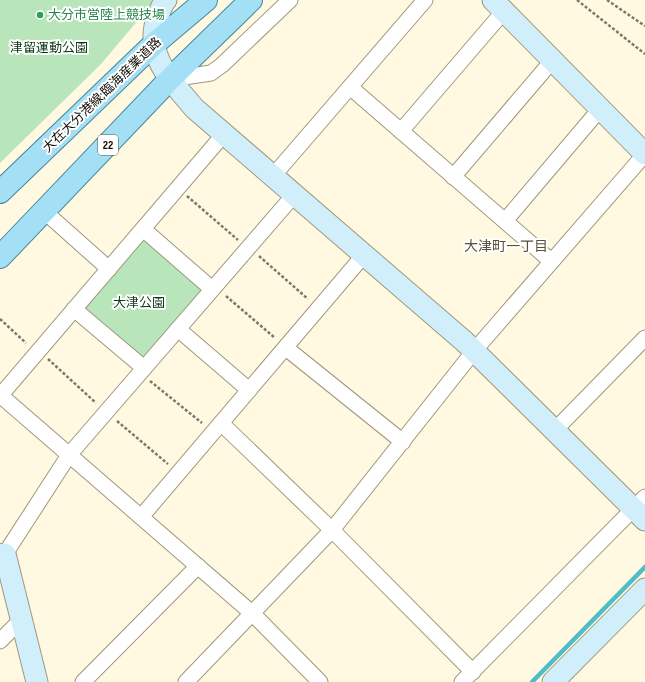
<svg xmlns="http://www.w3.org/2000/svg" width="645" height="682" viewBox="0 0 645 682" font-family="'Sofia Sans Condensed','Noto Sans JP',sans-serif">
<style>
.green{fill:#b9e5ba}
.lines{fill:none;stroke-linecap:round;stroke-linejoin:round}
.stream{stroke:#4fbdc6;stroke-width:4.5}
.street-casing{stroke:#9f987d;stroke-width:17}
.secondary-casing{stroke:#9f987d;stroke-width:23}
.primary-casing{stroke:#48879d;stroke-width:24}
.path{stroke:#7d796a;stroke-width:2.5;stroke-dasharray:3 2;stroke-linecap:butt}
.street{stroke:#fff;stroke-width:15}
.secondary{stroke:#d1effa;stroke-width:21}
.primary{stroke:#a3dff5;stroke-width:22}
.leisure-dot{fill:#2e9e5b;stroke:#fff;stroke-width:1.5}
.labels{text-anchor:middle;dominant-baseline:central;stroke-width:4;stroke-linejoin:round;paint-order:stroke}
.shield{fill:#fff;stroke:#585650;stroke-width:1}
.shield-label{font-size:12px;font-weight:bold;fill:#100d05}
.leisure-label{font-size:13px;fill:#27864d;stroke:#fff;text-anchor:start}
.park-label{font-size:13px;fill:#0e3813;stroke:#fff}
.street-label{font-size:13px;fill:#100d05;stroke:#fff}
.neighbourhood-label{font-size:14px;fill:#575138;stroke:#fff}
</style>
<rect width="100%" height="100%" fill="#fff9e2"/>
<g class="green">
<path d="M 0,0 L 155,0 L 101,64 L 0,163 Z"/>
<path d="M 145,240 L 201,288 L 201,294 L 147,357 L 140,359 L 85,310 L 84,304 L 139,241 Z"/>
</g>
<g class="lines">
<path class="stream" d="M 532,682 L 645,567"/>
<g class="street-casing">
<g id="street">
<path d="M 170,79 L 211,73 L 222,65 L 290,0"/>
<path d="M 350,87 L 551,261"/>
<path d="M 401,131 L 504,11"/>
<path d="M 273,176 L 425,0"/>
<path d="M 453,177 L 552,61"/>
<path d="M 45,212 L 109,269"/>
<path d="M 505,221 L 600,109"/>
<path d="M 143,229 L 212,289"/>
<path d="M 74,309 L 144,368"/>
<path d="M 178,329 L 249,390"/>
<path d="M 286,348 L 403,442"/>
<path d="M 0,395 L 253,614 L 320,682"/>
<path d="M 0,396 L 224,134"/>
<path d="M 221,423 L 332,530 L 473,672"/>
<path d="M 554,431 L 645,338"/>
<path d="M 141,517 L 364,255"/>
<path d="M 5,554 L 69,455 L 294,195"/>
<path d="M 0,641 L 22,619"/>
<path d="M 83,682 L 198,566"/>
<path d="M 186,682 L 332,530 L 474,351 L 645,154"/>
<path d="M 462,682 L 645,497"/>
</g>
</g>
<g class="secondary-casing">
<g id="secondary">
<path d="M 166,0 C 162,4 160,11 158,16 C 143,55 172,81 194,108 L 465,342 L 645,520"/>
<path d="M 493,0 L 645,154"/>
<path d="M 0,555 L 5,554 L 37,682"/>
<path d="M 553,682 L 645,589"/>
</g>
</g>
<g class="primary-casing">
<g id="primary">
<path d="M 0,192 L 154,44 L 206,0"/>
<path d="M 0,257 L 170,79 L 251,0"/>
</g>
</g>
<g class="path">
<path d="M 577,0 L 645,54"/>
<path d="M 607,0 L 645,26"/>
<path d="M 187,196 L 238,240"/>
<path d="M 259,256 L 308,299"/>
<path d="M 226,296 L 275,338"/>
<path d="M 0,319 L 26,343"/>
<path d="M 48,359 L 96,403"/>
<path d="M 150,381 L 202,423"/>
<path d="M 117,421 L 168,464"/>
</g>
<use href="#street" class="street"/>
<use href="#secondary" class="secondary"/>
<use href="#primary" class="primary"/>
</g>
<circle class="leisure-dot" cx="40" cy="15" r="4"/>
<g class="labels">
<rect class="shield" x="98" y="135" width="20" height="20" rx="3"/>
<g class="shield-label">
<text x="108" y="145">22</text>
</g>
<g class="leisure-label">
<text x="48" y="15">大分市営陸上競技場</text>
</g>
<g class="park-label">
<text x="49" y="48">津留運動公園</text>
<text x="139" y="303">大津公園</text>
</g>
<g class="street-label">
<text transform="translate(102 95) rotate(-44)">大在大分港線;臨海産業道路</text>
</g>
<g class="neighbourhood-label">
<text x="506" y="246">大津町一丁目</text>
</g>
</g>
</svg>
